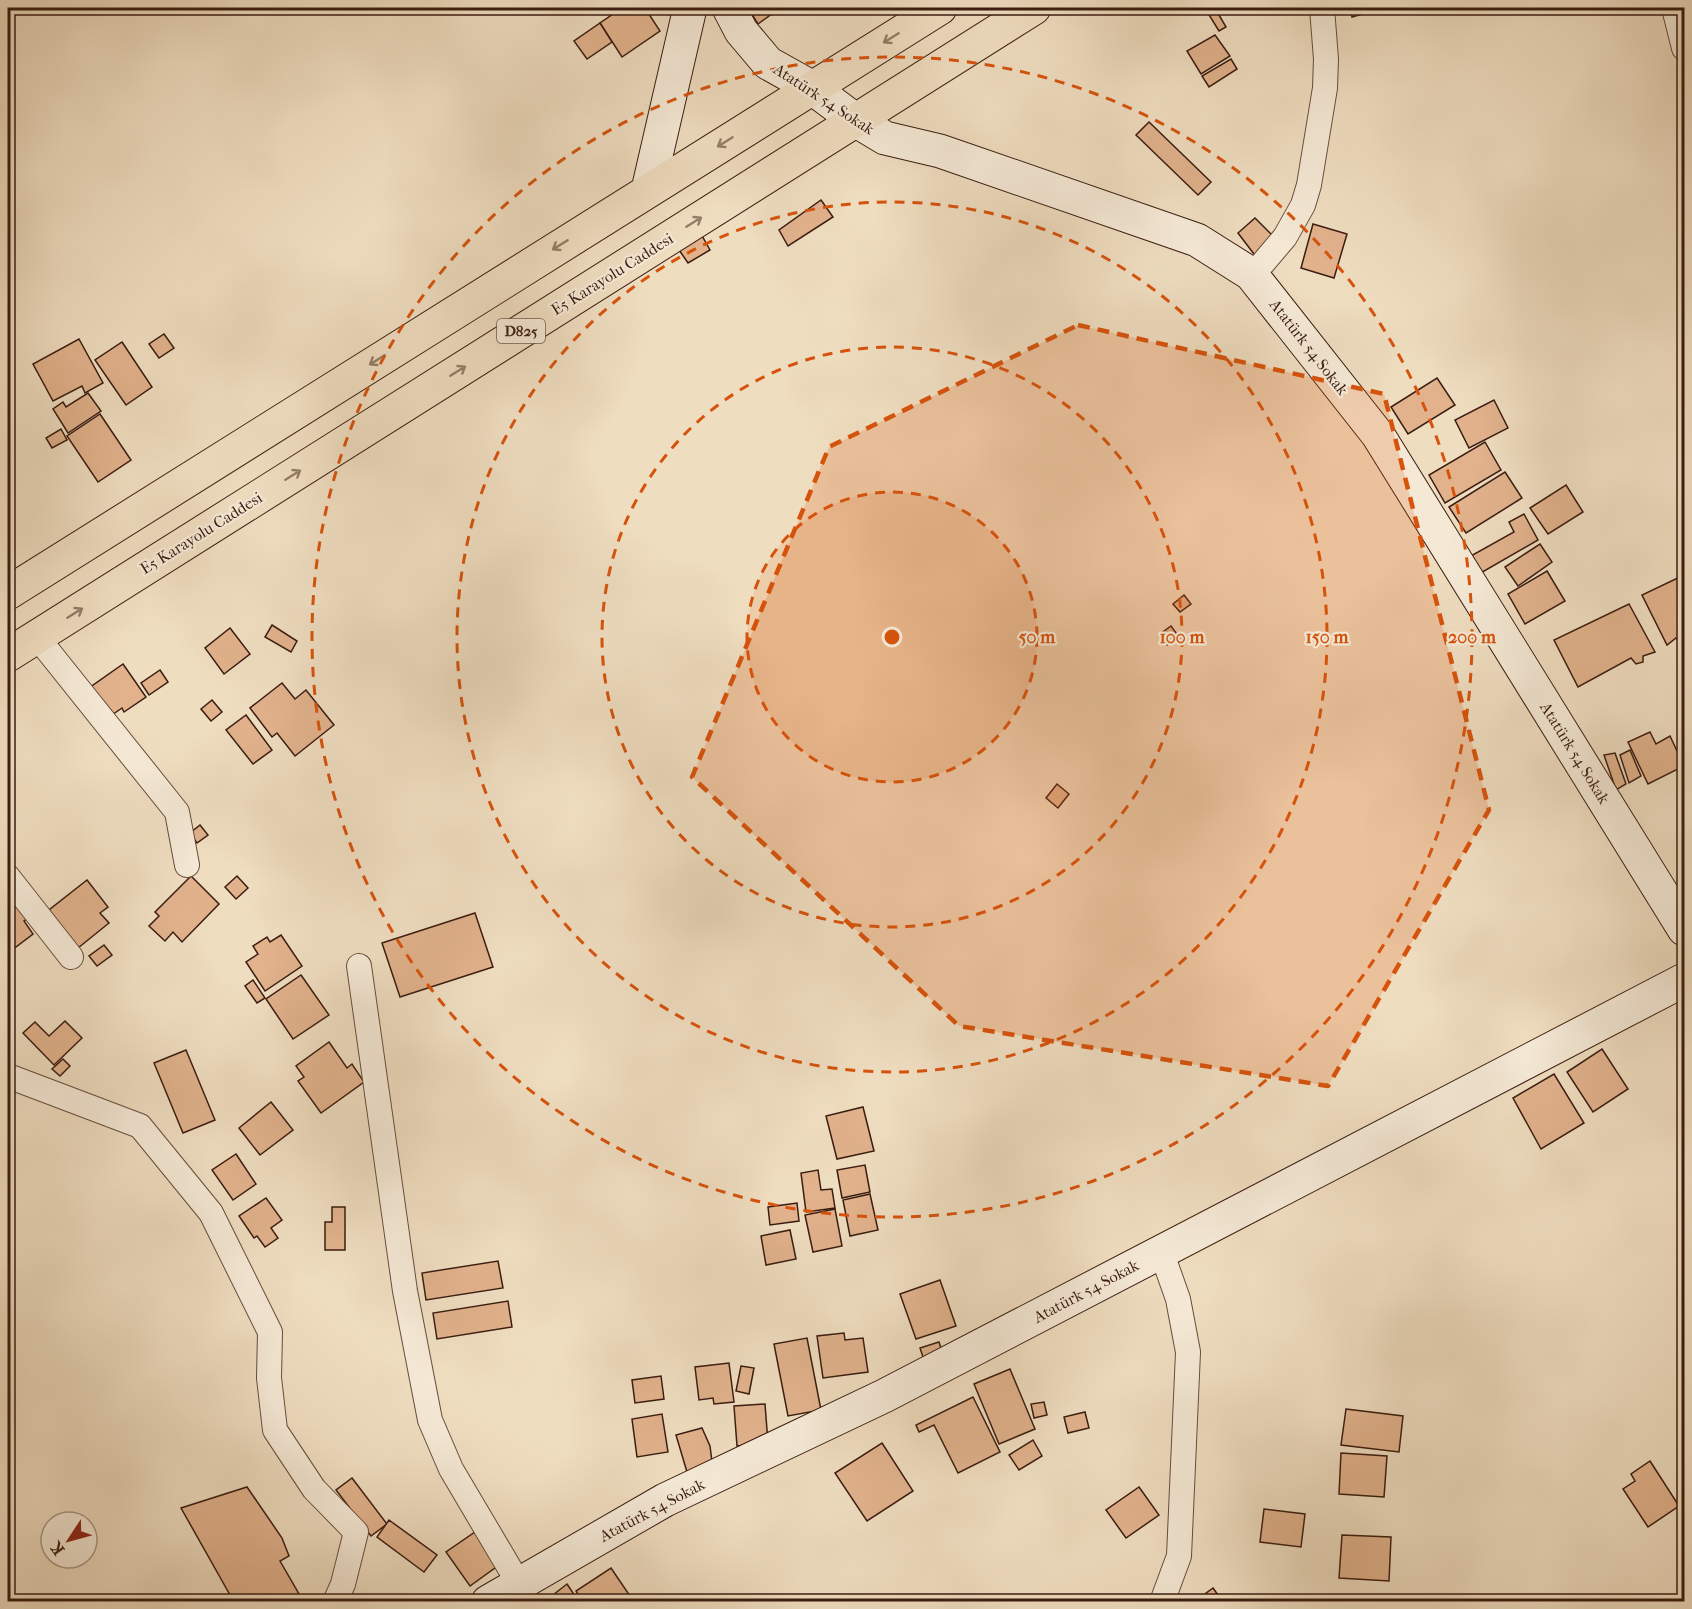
<svg xmlns="http://www.w3.org/2000/svg" width="1692" height="1609" viewBox="0 0 1692 1609" font-family="'IM FELL French Canon',serif">
<style>
.building{fill:#e1b28c;stroke:#3a1c10;stroke-width:1.5}
.lines{fill:none;stroke-linecap:round;stroke-linejoin:round}
.street-casing{stroke:#674c3c;stroke-width:26}
.secondary-casing{stroke:#3a1c10;stroke-width:35}
.highway-casing{stroke:#3a1c10;stroke-width:35}
.street{stroke:#f5e9d6;stroke-width:24}
.secondary{stroke:#f5e9d6;stroke-width:33}
.highway{stroke:#efddc0;stroke-width:33}
.oneway{stroke:#947c68}
.marked{fill:#d7530c;fill-opacity:0.2;stroke:#d7530c;stroke-width:4.5;stroke-dasharray:12 8;stroke-linejoin:round}
.ring{fill:none;stroke:#d7530c;stroke-width:3;stroke-dasharray:10 8}
.labels{text-anchor:middle;dominant-baseline:central;stroke-width:4.5;stroke-linejoin:round;paint-order:stroke}
.shield{fill:#f5e9d6;stroke:#725a4b;stroke-width:1.5}
.shield-label{font-size:15px;font-weight:bold;fill:#3a1c10}
.street-label{font-size:16px;fill:#3a1c10;stroke:#f5e9d6}
.centre{fill:#d7530c;stroke:#f5e9d6;stroke-width:3}
.ring-label{font-size:18px;text-anchor:middle;font-weight:bold;fill:#d7530c;stroke:#f5e9d6;stroke-width:4.5;stroke-linejoin:round;paint-order:stroke}
</style>
<rect width="100%" height="100%" fill="#efddc0"/>
<filter id="stains"><feTurbulence type="fractalNoise" baseFrequency=".00333" numOctaves="4"/><feColorMatrix values="0 0 0 0 .2 0 0 0 0 .09 0 0 0 0 .02 0 0 0 .5 -.17"/></filter>
<radialGradient id="worn" r=".72"><stop offset=".6" stop-color="#630" stop-opacity="0"/><stop offset="1" stop-color="#630" stop-opacity=".3"/></radialGradient>
<g class="building">
<path d="M 622,8 L 645,8 L 660,31 L 622,57 L 600,23 Z"/>
<path d="M 748,8 L 780,8 L 758,24 Z"/>
<path d="M 1209,8 L 1215,8 L 1226,27 L 1219,31 L 1206,10 Z"/>
<path d="M 1351,8 L 1384,8 L 1352,17 Z"/>
<path d="M 600,23 L 612,42 L 587,59 L 574,41 Z"/>
<path d="M 1215,35 L 1230,56 L 1201,74 L 1187,51 Z"/>
<path d="M 1231,59 L 1237,69 L 1209,87 L 1202,76 Z"/>
<path d="M 1149,122 L 1211,182 L 1198,195 L 1136,135 Z"/>
<path d="M 821,200 L 833,217 L 788,246 L 779,230 Z"/>
<path d="M 1255,218 L 1276,239 L 1257,258 L 1238,233 Z"/>
<path d="M 1313,224 L 1347,234 L 1334,278 L 1301,268 Z"/>
<path d="M 701,234 L 710,250 L 688,263 L 677,247 Z"/>
<path d="M 164,334 L 174,348 L 159,358 L 149,344 Z"/>
<path d="M 79,339 L 103,383 L 85,393 L 82,386 L 53,401 L 33,364 Z"/>
<path d="M 122,342 L 152,387 L 126,405 L 95,360 Z"/>
<path d="M 1437,378 L 1455,405 L 1408,434 L 1391,407 Z"/>
<path d="M 88,393 L 101,411 L 68,433 L 53,409 L 63,402 L 66,407 Z"/>
<path d="M 1494,400 L 1508,428 L 1469,448 L 1455,420 Z"/>
<path d="M 100,414 L 131,460 L 98,482 L 67,436 Z"/>
<path d="M 61,429 L 67,440 L 52,448 L 46,438 Z"/>
<path d="M 1485,442 L 1501,470 L 1445,503 L 1429,475 Z"/>
<path d="M 1505,472 L 1522,498 L 1466,533 L 1449,507 Z"/>
<path d="M 1566,485 L 1583,512 L 1548,534 L 1530,508 Z"/>
<path d="M 1524,514 L 1538,540 L 1479,574 L 1469,557 L 1514,532 L 1509,522 Z"/>
<path d="M 1540,544 L 1552,562 L 1518,586 L 1505,567 Z"/>
<path d="M 1547,571 L 1565,601 L 1525,624 L 1508,594 Z"/>
<path d="M 1684,575 L 1684,640 L 1681,643 L 1676,638 L 1667,645 L 1642,595 Z"/>
<path d="M 1184,595 L 1191,604 L 1180,612 L 1173,604 Z"/>
<path d="M 1629,604 L 1655,652 L 1643,656 L 1643,662 L 1636,664 L 1631,658 L 1578,687 L 1554,640 Z"/>
<path d="M 272,625 L 297,641 L 291,652 L 265,637 Z"/>
<path d="M 1171,626 L 1179,637 L 1167,645 L 1160,634 Z"/>
<path d="M 230,628 L 250,654 L 224,674 L 205,648 Z"/>
<path d="M 123,664 L 146,697 L 124,712 L 122,708 L 109,717 L 89,688 Z"/>
<path d="M 160,670 L 168,682 L 149,695 L 141,683 Z"/>
<path d="M 282,683 L 295,699 L 306,690 L 334,725 L 295,756 L 277,733 L 272,737 L 250,708 Z"/>
<path d="M 212,700 L 222,712 L 211,721 L 201,709 Z"/>
<path d="M 246,715 L 272,750 L 253,764 L 226,730 Z"/>
<path d="M 1650,732 L 1656,744 L 1670,736 L 1684,766 L 1648,784 L 1628,742 Z"/>
<path d="M 1630,750 L 1641,776 L 1629,783 L 1620,755 Z"/>
<path d="M 1615,753 L 1626,784 L 1616,790 L 1604,755 Z"/>
<path d="M 1057,784 L 1069,794 L 1058,808 L 1046,798 Z"/>
<path d="M 200,825 L 208,835 L 197,843 L 190,833 Z"/>
<path d="M 191,876 L 219,904 L 182,942 L 173,932 L 165,941 L 149,926 L 159,916 L 155,912 Z"/>
<path d="M 237,876 L 248,888 L 236,899 L 225,887 Z"/>
<path d="M 87,880 L 108,907 L 100,913 L 109,923 L 78,948 L 49,910 Z"/>
<path d="M 8,891 L 28,918 L 24,921 L 33,934 L 8,953 Z"/>
<path d="M 475,913 L 493,967 L 400,997 L 382,943 Z"/>
<path d="M 281,935 L 302,966 L 265,991 L 246,962 L 258,954 L 253,946 L 267,937 L 270,942 Z"/>
<path d="M 104,945 L 112,955 L 97,966 L 89,956 Z"/>
<path d="M 301,975 L 329,1015 L 293,1039 L 266,999 Z"/>
<path d="M 253,980 L 265,998 L 257,1003 L 245,986 Z"/>
<path d="M 65,1021 L 82,1038 L 54,1065 L 23,1033 L 35,1022 L 49,1036 Z"/>
<path d="M 329,1042 L 347,1068 L 352,1064 L 364,1082 L 321,1113 L 298,1081 L 304,1077 L 296,1066 Z"/>
<path d="M 1602,1049 L 1628,1089 L 1593,1112 L 1567,1072 Z"/>
<path d="M 186,1050 L 215,1120 L 183,1133 L 154,1063 Z"/>
<path d="M 63,1059 L 70,1066 L 60,1076 L 52,1069 Z"/>
<path d="M 1554,1074 L 1584,1123 L 1541,1149 L 1513,1098 Z"/>
<path d="M 271,1102 L 293,1130 L 260,1155 L 239,1128 Z"/>
<path d="M 863,1107 L 874,1151 L 837,1159 L 826,1116 Z"/>
<path d="M 236,1154 L 256,1184 L 233,1200 L 212,1170 Z"/>
<path d="M 865,1165 L 870,1192 L 842,1198 L 837,1170 Z"/>
<path d="M 818,1170 L 821,1190 L 832,1189 L 835,1208 L 806,1212 L 801,1173 Z"/>
<path d="M 870,1194 L 878,1230 L 850,1236 L 843,1200 Z"/>
<path d="M 266,1198 L 282,1220 L 271,1228 L 278,1238 L 265,1247 L 257,1236 L 254,1238 L 239,1216 Z"/>
<path d="M 797,1203 L 799,1221 L 770,1225 L 768,1207 Z"/>
<path d="M 332,1207 L 345,1207 L 345,1250 L 325,1250 L 325,1222 L 332,1222 Z"/>
<path d="M 835,1209 L 842,1246 L 813,1252 L 805,1215 Z"/>
<path d="M 790,1230 L 796,1259 L 766,1265 L 761,1236 Z"/>
<path d="M 498,1261 L 503,1288 L 426,1300 L 422,1273 Z"/>
<path d="M 940,1280 L 956,1326 L 916,1339 L 900,1294 Z"/>
<path d="M 508,1301 L 512,1327 L 437,1339 L 433,1313 Z"/>
<path d="M 844,1333 L 845,1340 L 863,1338 L 868,1372 L 823,1378 L 817,1336 Z"/>
<path d="M 807,1338 L 821,1410 L 788,1416 L 774,1344 Z"/>
<path d="M 939,1342 L 943,1354 L 924,1360 L 920,1348 Z"/>
<path d="M 729,1363 L 734,1402 L 714,1404 L 713,1398 L 699,1400 L 695,1367 Z"/>
<path d="M 741,1366 L 754,1368 L 749,1394 L 736,1391 Z"/>
<path d="M 1010,1369 L 1035,1429 L 999,1444 L 974,1384 Z"/>
<path d="M 661,1376 L 664,1399 L 635,1403 L 632,1380 Z"/>
<path d="M 973,1397 L 1000,1452 L 958,1473 L 934,1425 L 919,1432 L 916,1425 Z"/>
<path d="M 1044,1402 L 1047,1415 L 1034,1418 L 1031,1404 Z"/>
<path d="M 765,1404 L 768,1443 L 737,1446 L 734,1406 Z"/>
<path d="M 1346,1409 L 1403,1416 L 1399,1452 L 1341,1445 Z"/>
<path d="M 1085,1412 L 1089,1428 L 1068,1433 L 1064,1417 Z"/>
<path d="M 662,1414 L 668,1452 L 637,1457 L 632,1419 Z"/>
<path d="M 702,1428 L 710,1446 L 712,1462 L 687,1472 L 676,1435 Z"/>
<path d="M 1033,1440 L 1042,1456 L 1019,1470 L 1009,1455 Z"/>
<path d="M 882,1443 L 913,1491 L 867,1521 L 835,1473 Z"/>
<path d="M 1341,1453 L 1387,1456 L 1384,1497 L 1339,1494 Z"/>
<path d="M 1650,1461 L 1679,1506 L 1648,1527 L 1623,1489 L 1635,1481 L 1631,1474 Z"/>
<path d="M 352,1478 L 387,1524 L 371,1536 L 336,1490 Z"/>
<path d="M 247,1487 L 282,1538 L 289,1556 L 280,1561 L 299,1594 L 280,1602 L 234,1602 L 181,1508 Z"/>
<path d="M 1139,1487 L 1159,1515 L 1126,1538 L 1106,1510 Z"/>
<path d="M 1264,1509 L 1305,1514 L 1301,1547 L 1260,1542 Z"/>
<path d="M 389,1520 L 437,1555 L 424,1572 L 377,1537 Z"/>
<path d="M 475,1532 L 499,1565 L 470,1586 L 446,1552 Z"/>
<path d="M 1342,1535 L 1391,1537 L 1389,1581 L 1339,1578 Z"/>
<path d="M 611,1568 L 630,1596 L 621,1602 L 583,1602 L 576,1591 Z"/>
<path d="M 567,1584 L 579,1602 L 544,1602 Z"/>
<path d="M 1213,1588 L 1223,1602 L 1194,1602 Z"/>
</g>
<g class="lines">
<g class="street-casing">
<g id="street">
<path d="M 1674,8 L 1684,48"/>
<path d="M 1251,274 L 1263,263 L 1285,237 L 1303,205 L 1309,185 L 1325,88 L 1326,59 L 1322,8"/>
<path d="M 37,637 L 177,812 L 187,865"/>
<path d="M 8,877 L 71,957"/>
<path d="M 359,966 L 405,1291 L 430,1420 L 451,1469 L 519,1584"/>
<path d="M 8,1076 L 140,1126 L 211,1213 L 270,1332 L 269,1378 L 275,1430 L 314,1489 L 356,1532 L 343,1584 L 335,1602"/>
<path d="M 1161,1251 L 1178,1299 L 1188,1352 L 1179,1556 L 1162,1602"/>
</g>
</g>
<g class="secondary-casing">
<g id="secondary">
<path d="M 729,8 L 741,31 L 768,63 L 811,87 L 855,120 L 885,138 L 940,151 L 1197,240 L 1251,274 L 1378,435 L 1684,929"/>
<path d="M 648,190 L 690,8"/>
<path d="M 488,1602 L 665,1500 L 884,1396 L 1684,980"/>
</g>
</g>
<g class="highway-casing">
<g id="highway">
<path d="M 8,593 L 940,8"/>
<path d="M 8,655 L 1034,8"/>
</g>
</g>
<use href="#street" class="street"/>
<use href="#secondary" class="secondary"/>
<use href="#highway" class="highway"/>
</g>
<defs><path id="oneway-shaft" d="M-6 0H5M1.5-3L5.5 0L1.5 3" fill="none" stroke-width="1.6" stroke-linecap="round" stroke-linejoin="round" transform="scale(1.5)"/></defs>
<g class="oneway">
<use href="#oneway-shaft" transform="translate(891 38) rotate(148)"/>
<use href="#oneway-shaft" transform="translate(725 142) rotate(148)"/>
<use href="#oneway-shaft" transform="translate(694 222) rotate(-32)"/>
<use href="#oneway-shaft" transform="translate(560 245) rotate(148)"/>
<use href="#oneway-shaft" transform="translate(377 360) rotate(148)"/>
<use href="#oneway-shaft" transform="translate(458 371) rotate(-32)"/>
<use href="#oneway-shaft" transform="translate(293 475) rotate(-32)"/>
<use href="#oneway-shaft" transform="translate(75 613) rotate(-32)"/>
</g>
<path class="marked" d="M 1078,325 L 1384,394 L 1489,810 L 1328,1086 L 959,1026 L 692,777 L 829,447 Z"/>
<circle cx="892" cy="637" r="145" fill="#d7530c" fill-opacity=".12"/>
<g class="ring">
<circle cx="892" cy="637" r="145"/>
<circle cx="892" cy="637" r="290"/>
<circle cx="892" cy="637" r="435"/>
<circle cx="892" cy="637" r="580"/>
</g>
<g class="labels">
<rect class="shield" x="497" y="319" width="48" height="24" rx="4.5"/>
<g class="shield-label">
<text x="521" y="331">D825</text>
</g>
<g class="street-label">
<text transform="translate(824 99) rotate(33)">Atatürk 54 Sokak</text>
<text transform="translate(612 274) rotate(-32)">E5 Karayolu Caddesi</text>
<text transform="translate(1309 347) rotate(52)">Atatürk 54 Sokak</text>
<text transform="translate(201 533) rotate(-32)">E5 Karayolu Caddesi</text>
<text transform="translate(1575 753) rotate(58)">Atatürk 54 Sokak</text>
<text transform="translate(1086 1291) rotate(-28)">Atatürk 54 Sokak</text>
<text transform="translate(652 1510) rotate(-28)">Atatürk 54 Sokak</text>
</g>
</g>
<circle cx="892" cy="637" r="9" class="centre"/>
<g class="ring-label">
<text x="1037" y="643">50 m</text>
<text x="1182" y="643">100 m</text>
<text x="1327" y="643">150 m</text>
<text x="1472" y="643">200 m</text>
</g>
<rect width="1692" height="1609" fill="none" stroke="#efddc0" stroke-width="30"/>
<rect x="9" y="9" width="1674" height="1591" fill="none" stroke="#3a1c10" stroke-width="3"/>
<rect x="15" y="15" width="1662" height="1579" fill="none" stroke="#3a1c10" stroke-width="1.5"/>
<g transform="translate(69 1540) rotate(234)"><circle r="28" fill="#f5e9d6" stroke="#aa9787" stroke-width="1.5"/>
<path d="M0-4.5L10 22L0 15L-10 22Z" fill="#8f2418"/>
<text y="-9" font-size="16" font-weight="bold" text-anchor="middle" fill="#3a1c10">K</text>
</g>
<rect width="100%" height="100%" filter="url(#stains)"/>
<rect width="100%" height="100%" fill="url(#worn)"/>
</svg>
